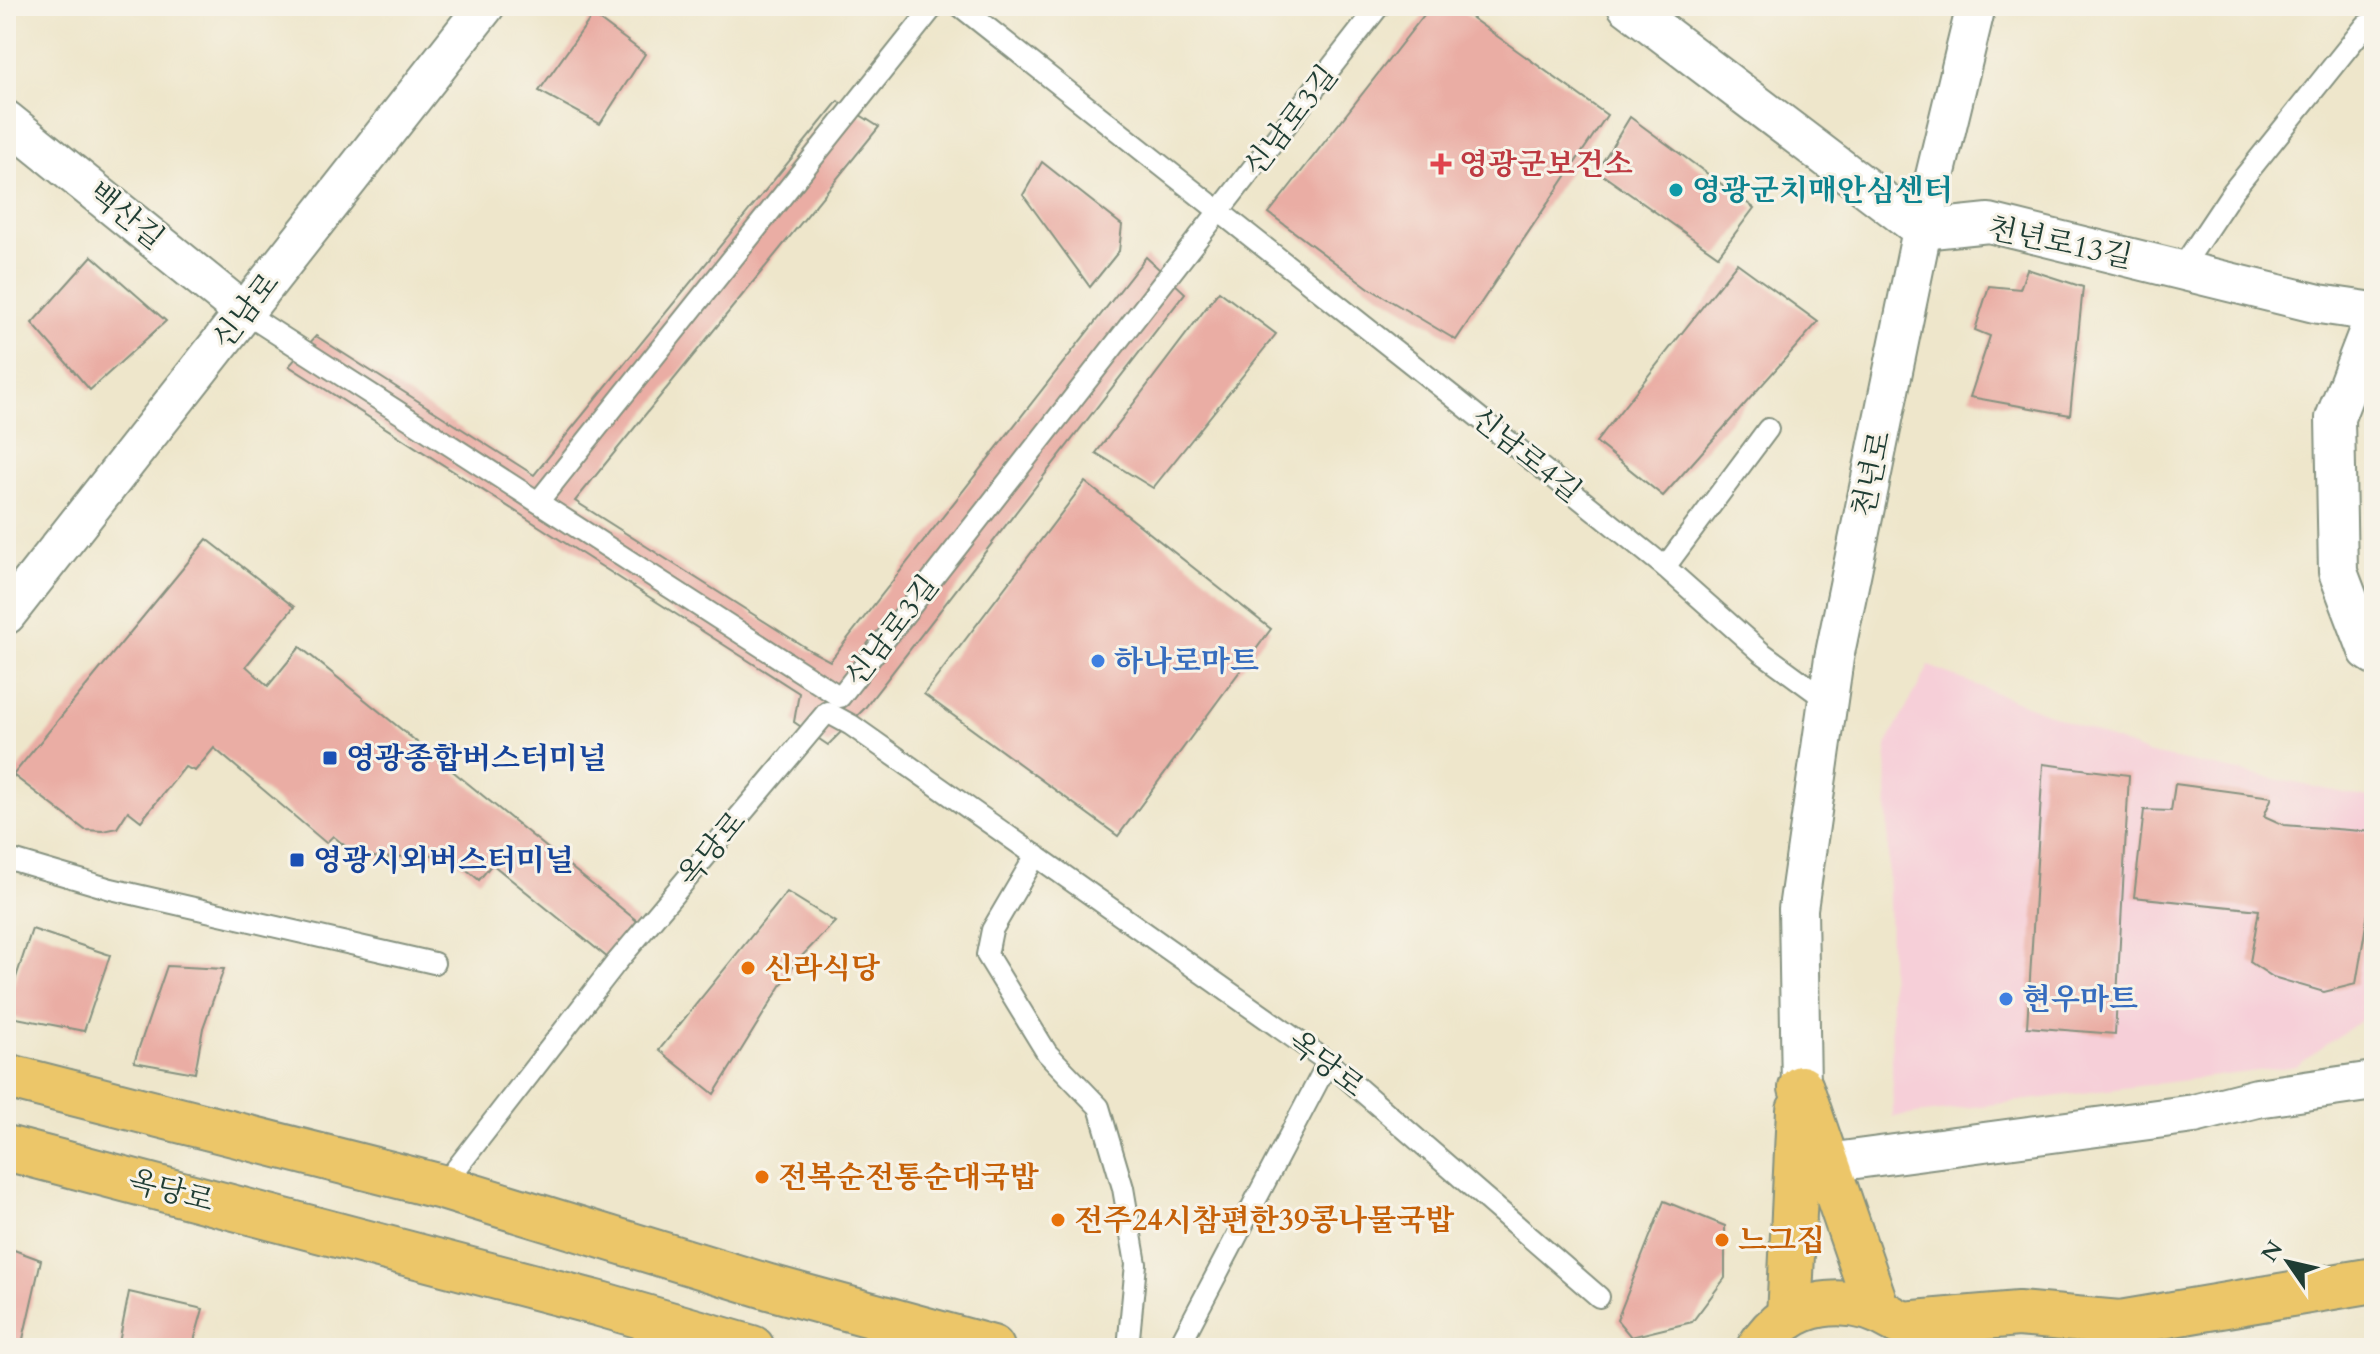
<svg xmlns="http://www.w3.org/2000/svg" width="2380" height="1354" viewBox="0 0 2380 1354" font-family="Cardo,'Noto Serif KR',serif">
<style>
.built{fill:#f6cfd8}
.building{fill:#eaada4}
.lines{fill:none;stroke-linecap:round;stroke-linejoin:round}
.lane-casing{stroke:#869280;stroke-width:24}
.street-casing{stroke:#869280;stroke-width:42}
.primary-casing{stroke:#869280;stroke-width:48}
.lane{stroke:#fff;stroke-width:20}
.street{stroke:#fff;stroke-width:38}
.primary{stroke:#ecc669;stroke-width:44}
.health-dot{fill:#e0444e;stroke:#f7f3e8;stroke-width:3}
.culture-dot{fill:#0f9aa8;stroke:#f7f3e8;stroke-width:3}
.shop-dot{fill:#3f7fe0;stroke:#f7f3e8;stroke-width:3}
.transit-dot{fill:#1a4fb4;stroke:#f7f3e8;stroke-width:3}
.food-dot{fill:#e8710a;stroke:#f7f3e8;stroke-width:3}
.labels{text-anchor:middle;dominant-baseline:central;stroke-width:6;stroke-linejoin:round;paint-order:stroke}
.street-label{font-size:30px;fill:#1f3d34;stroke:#f7f3e8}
.health-label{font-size:30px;font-weight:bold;fill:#be3a42;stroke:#f7f3e8;text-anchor:start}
.culture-label{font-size:30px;font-weight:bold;fill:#0d838f;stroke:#f7f3e8;text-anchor:start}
.shop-label{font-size:30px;font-weight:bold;fill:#366cbe;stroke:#f7f3e8;text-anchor:start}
.transit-label{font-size:30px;font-weight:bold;fill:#164399;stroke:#f7f3e8;text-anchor:start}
.food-label{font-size:30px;font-weight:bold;fill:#c56008;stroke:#f7f3e8;text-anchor:start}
</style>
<rect width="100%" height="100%" fill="#f7f3e8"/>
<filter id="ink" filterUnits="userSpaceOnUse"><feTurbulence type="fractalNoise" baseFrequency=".0125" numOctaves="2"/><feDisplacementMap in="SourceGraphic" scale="16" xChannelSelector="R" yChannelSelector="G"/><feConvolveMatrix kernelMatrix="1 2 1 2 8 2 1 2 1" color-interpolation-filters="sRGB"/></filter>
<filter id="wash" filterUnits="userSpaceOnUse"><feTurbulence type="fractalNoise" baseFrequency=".006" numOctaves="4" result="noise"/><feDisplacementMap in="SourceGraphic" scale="32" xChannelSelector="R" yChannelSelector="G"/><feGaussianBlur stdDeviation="1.8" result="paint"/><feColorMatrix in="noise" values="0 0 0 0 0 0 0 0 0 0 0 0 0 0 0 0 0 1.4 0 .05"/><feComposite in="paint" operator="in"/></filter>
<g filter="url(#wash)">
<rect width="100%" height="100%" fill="#eee6cb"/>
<path class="built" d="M 1929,666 L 2146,753 L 2374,799 L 2374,1010 L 2297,1066 L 1893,1117 L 1886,745 Z"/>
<g id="blocks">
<g class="building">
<path d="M 1431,6 L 1455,6 L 1607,115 L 1456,340 L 1369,288 L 1269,213 Z"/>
<path d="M 593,15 L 645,54 L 600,124 L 539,91 Z"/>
<path d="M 838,101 L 879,127 L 575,501 L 811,651 L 830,661 L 1146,257 L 1185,293 L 864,709 L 828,745 L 794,722 L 799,693 L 289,366 L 316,336 L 534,475 Z"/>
<path d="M 1630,117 L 1754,208 L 1718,256 L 1597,171 Z"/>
<path d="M 1042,162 L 1122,225 L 1119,251 L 1090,287 L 1023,195 Z"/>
<path d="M 92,256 L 166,321 L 90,390 L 32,323 Z"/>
<path d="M 1737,263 L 1818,322 L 1663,496 L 1596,442 Z"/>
<path d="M 2027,269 L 2083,287 L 2070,415 L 1970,397 L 1990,336 L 1975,330 L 1989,286 L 2020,289 Z"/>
<path d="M 1219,291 L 1276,334 L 1153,488 L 1096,453 Z"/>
<path d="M 1085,482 L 1271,629 L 1118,836 L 924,694 Z"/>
<path d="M 207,539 L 294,607 L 246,666 L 268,686 L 300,647 L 637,921 L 608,958 L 492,864 L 479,880 L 448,854 L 378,858 L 349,849 L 333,836 L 326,843 L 214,748 L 195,771 L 185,767 L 141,821 L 128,811 L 117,828 L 103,831 L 85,830 L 13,775 Z"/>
<path d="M 2043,764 L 2129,775 L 2115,1034 L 2027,1027 Z"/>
<path d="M 2175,784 L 2272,797 L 2264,816 L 2284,825 L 2374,832 L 2374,901 L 2370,901 L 2356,984 L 2324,992 L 2273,977 L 2250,962 L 2259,910 L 2134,897 L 2144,810 L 2171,811 Z"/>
<path d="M 787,892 L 835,922 L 795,963 L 714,1094 L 659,1050 Z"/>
<path d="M 32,929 L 110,955 L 84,1031 L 6,1016 L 6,1008 Z"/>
<path d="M 167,966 L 224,969 L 203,1028 L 195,1073 L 134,1062 Z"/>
<path d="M 1664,1201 L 1725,1226 L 1725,1278 L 1692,1322 L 1631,1337 L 1617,1320 Z"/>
<path d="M 6,1247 L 41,1260 L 21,1348 L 6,1348 Z"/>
<path d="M 129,1292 L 203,1309 L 192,1348 L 118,1348 Z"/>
</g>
</g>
</g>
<g filter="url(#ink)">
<use href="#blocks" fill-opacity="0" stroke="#869280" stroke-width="2"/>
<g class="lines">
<g class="lane-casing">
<g id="lane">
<path d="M 960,6 L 1451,395 L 1665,567 L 1761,652 L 1828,701"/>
<path d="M 2181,269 L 2233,191 L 2366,25 L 2374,22"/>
<path d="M 245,313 L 840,697 L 1379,6"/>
<path d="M 538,502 L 934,6"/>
<path d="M 1665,567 L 1768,429"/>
<path d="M 1036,855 L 992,930 L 987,955 L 1047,1053 L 1099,1107 L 1123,1188 L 1136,1264 L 1128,1348"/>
<path d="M 6,858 L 111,889 L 434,963"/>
<path d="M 442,1187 L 616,963 L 827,712 L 851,725 L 1328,1062 L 1599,1297"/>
<path d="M 1178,1348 L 1328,1062"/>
</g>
</g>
<g class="street-casing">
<g id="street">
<path d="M 1627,6 L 1922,230 L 1834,658 L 1798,909 L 1801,1088"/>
<path d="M 1976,6 L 1922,230 L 1989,223 L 2319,304 L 2374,312"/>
<path d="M 6,120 L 245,313"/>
<path d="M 2374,317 L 2335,418 L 2338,572 L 2368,651 L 2374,655"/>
<path d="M 6,615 L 485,6"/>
<path d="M 1827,1163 L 2194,1114 L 2257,1098 L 2374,1081"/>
</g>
</g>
<g class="primary-casing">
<g id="primary">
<path d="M 6,1076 L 442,1187 L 769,1287 L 992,1348"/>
<path d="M 1801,1088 L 1877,1309"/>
<path d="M 6,1148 L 600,1304 L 752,1348"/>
<path d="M 1789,1317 L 1799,1110"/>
<path d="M 1903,1324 L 2018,1314 L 2120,1323 L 2374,1280"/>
<path d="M 1759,1348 C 1790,1297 1850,1292 1897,1321"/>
</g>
</g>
<use href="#lane" class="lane"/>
<use href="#street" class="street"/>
<use href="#primary" class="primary"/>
</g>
</g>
<path class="health-dot" d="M1437 152h8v8h8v8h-8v8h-8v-8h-8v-8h8z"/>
<circle class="culture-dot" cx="1676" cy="190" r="8"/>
<g class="shop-dot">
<circle cx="1098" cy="661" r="8"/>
<circle cx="2006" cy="999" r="8"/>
</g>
<g class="transit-dot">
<rect x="322" y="750" width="16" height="16" rx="4"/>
<rect x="289" y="852" width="16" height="16" rx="4"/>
</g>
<g class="food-dot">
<circle cx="748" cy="968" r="8"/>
<circle cx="762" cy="1177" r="8"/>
<circle cx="1058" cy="1220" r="8"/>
<circle cx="1722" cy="1240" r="8"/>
</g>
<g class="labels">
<g class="street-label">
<text transform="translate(1291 121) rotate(-52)">신남로3길</text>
<text transform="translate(126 216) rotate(39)">백산길</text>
<text transform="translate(2060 243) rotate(12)">천년로13길</text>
<text transform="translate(246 311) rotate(-52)">신남로</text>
<text transform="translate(1526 455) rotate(39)">신남로4길</text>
<text transform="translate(1872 474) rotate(-78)">천년로</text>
<text transform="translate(892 631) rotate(-52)">신남로3길</text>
<text transform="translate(712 849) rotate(-50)">옥당로</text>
<text transform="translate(1326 1064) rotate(38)">옥당로</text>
<text transform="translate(171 1191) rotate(15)">옥당로</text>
</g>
<g class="health-label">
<text x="1459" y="164">영광군보건소</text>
</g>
<g class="culture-label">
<text x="1692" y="190">영광군치매안심센터</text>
</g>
<g class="shop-label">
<text x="1114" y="661">하나로마트</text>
<text x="2022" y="999">현우마트</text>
</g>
<g class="transit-label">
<text x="346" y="758">영광종합버스터미널</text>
<text x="313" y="860">영광시외버스터미널</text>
</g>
<g class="food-label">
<text x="764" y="968">신라식당</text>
<text x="778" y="1177">전복순전통순대국밥</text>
<text x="1074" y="1220">전주24시참편한39콩나물국밥</text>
<text x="1738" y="1240">느그집</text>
</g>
</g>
<rect width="2380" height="1354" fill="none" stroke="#f7f3e8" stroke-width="32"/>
<g transform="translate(2288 1262) rotate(304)" stroke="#f7f3e8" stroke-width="6" paint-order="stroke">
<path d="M0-6L14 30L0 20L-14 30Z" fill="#1f3d34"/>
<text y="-12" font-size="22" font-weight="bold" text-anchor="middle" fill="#1f3d34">N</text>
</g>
</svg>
